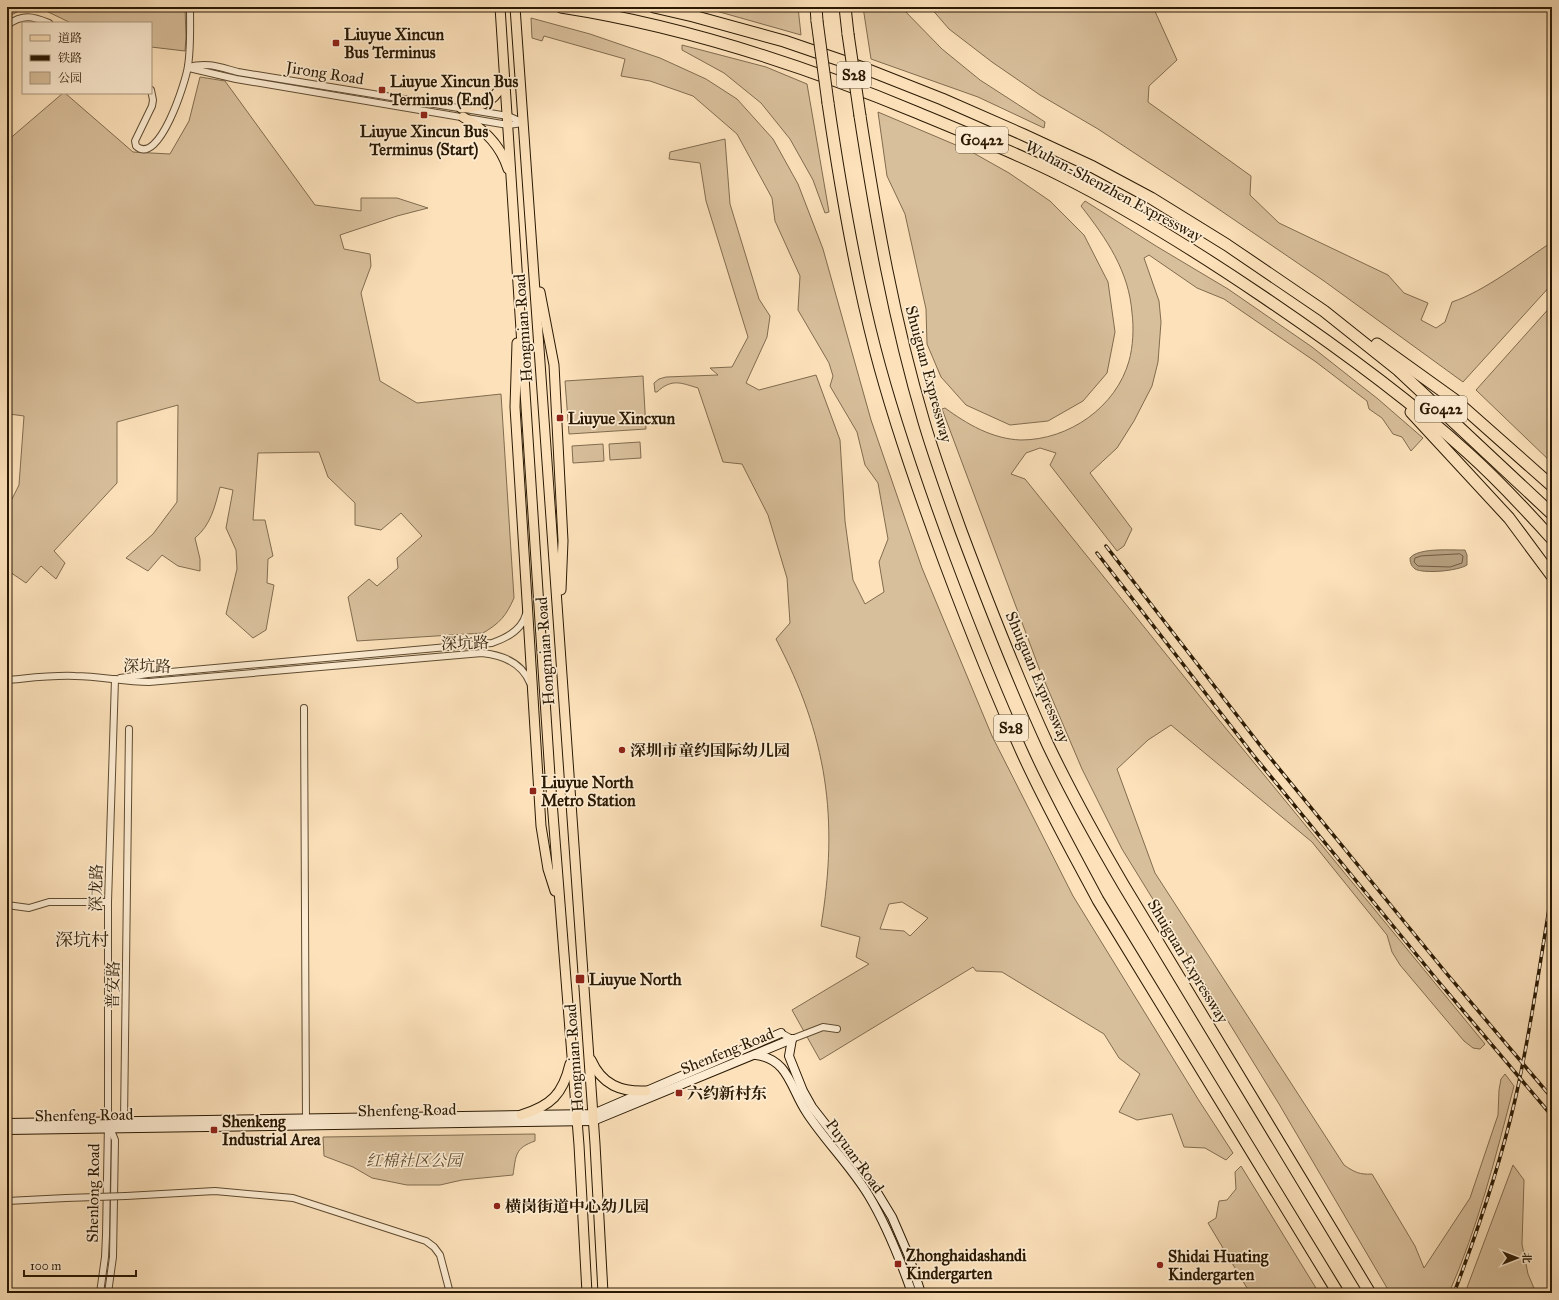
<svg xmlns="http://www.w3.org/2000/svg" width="1559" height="1300" viewBox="0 0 1559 1300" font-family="'IM FELL Great Primer','Noto Serif SC',serif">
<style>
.green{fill:#d8bf9b;stroke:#816c4f;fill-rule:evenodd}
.water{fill:#b59d7c;stroke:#7d684c}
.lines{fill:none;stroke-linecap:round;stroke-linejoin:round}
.shore{stroke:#705b40;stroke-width:1}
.street-casing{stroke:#5e4b31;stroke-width:8}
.secondary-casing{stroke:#2a1903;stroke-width:10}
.primary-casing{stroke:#2a1903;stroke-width:11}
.highway-casing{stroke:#2a1903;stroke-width:13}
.street{stroke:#fdecd2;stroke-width:6}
.secondary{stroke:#fdecd2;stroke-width:8}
.primary{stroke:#fce1ba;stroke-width:9}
.highway{stroke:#fce1ba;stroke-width:11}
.rail-casing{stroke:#2a1903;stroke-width:3.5}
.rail{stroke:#fdecd2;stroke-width:2;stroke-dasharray:6;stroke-linecap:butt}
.street-bridge-casing{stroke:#5e4b31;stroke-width:8;stroke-linecap:butt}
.highway-bridge-casing{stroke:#2a1903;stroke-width:13;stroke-linecap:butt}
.street-bridge{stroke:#fdecd2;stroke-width:6}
.highway-bridge{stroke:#fce1ba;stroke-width:11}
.poi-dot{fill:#8f2418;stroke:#fdecd2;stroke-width:1.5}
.labels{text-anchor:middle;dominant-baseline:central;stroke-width:3.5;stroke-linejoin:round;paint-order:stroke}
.shield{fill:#fdecd2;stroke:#695841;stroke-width:1}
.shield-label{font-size:15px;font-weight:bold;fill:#2a1903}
.poi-label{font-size:16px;font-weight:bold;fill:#2a1903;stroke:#fdecd2;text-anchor:start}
.street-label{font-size:16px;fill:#2a1903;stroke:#fdecd2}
.park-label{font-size:16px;font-style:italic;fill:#5e4b31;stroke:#fdecd2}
.quarter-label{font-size:18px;fill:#2a1903;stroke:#fdecd2}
</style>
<rect width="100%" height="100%" fill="#fce1ba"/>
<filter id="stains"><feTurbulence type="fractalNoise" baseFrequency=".005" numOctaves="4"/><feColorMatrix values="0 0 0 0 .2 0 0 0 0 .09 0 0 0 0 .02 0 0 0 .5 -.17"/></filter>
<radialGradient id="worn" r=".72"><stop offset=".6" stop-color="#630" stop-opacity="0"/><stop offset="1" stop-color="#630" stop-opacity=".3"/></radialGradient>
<g class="green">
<path d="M 7,7 L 27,7 L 7,17 Z"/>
<path d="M 32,7 L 185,7 L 186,37 L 185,51 L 151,47 L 151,23 L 71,23 L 40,8 Z"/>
<path d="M 702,7 L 798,7 L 801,35 Z"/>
<path d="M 863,7 L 901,7 L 942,49 L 980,80 L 1045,122 L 1044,128 L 978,97 L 871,59 Z"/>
<path d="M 930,7 L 1153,7 L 1177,60 L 1149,86 L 1148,102 L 1251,176 L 1250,195 L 1279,223 L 1388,275 L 1404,293 L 1428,303 L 1421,320 L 1436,328 L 1445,322 L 1452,302 C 1485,291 1523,261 1552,242 L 1552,284 L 1463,382 L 1324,281 L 1189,189 L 1098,129 L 1040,95 L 992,62 L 949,29 Z"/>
<path d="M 531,18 L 590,34 L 660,58 L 706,79 L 737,99 L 773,139 L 798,184 L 823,249 L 871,420 L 922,568 L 992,736 L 1073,896 L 1198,1099 L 1233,1153 L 1226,1160 L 1205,1148 L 1184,1147 L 1172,1114 L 1137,1120 L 1119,1112 L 1140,1074 L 1119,1058 L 1104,1034 L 1002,972 L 976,971 L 973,967 L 820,1060 L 792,1010 L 869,964 L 856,957 L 860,937 L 821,926 C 839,818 827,736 776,639 L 790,623 L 787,578 L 768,515 L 742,464 L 723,462 L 698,388 C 681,383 672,378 657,392 L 655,392 L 654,383 L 659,379 L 666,377 L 718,375 L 710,368 L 732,367 L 748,337 L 706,201 L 700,163 L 669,159 L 670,152 L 725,139 L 730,204 L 759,299 L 770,316 L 767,337 L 746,383 L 759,390 L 816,375 L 840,440 L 845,521 L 853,580 L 865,604 L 884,592 L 879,562 L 888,539 L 878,483 L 865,465 L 857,432 L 830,386 L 833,376 L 829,363 L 798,310 L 800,276 L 775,221 L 772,198 L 737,134 L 693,96 L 650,81 L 621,76 L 625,59 L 544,36 L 542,41 L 532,38 ZM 902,902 L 928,918 L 910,936 L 904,931 L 880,929 L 889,904 Z"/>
<path d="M 682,45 L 766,67 L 807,84 L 829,212 L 825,213 L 813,180 L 790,139 L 761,103 L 724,73 L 682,50 Z"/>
<path d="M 200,77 L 225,81 L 315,205 L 361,211 L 361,198 L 397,198 L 428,208 L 397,216 L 340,235 L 344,249 L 370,254 L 371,266 L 361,293 L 380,381 L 417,403 L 501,394 L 514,598 C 506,616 500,623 483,633 L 357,641 L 348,597 L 369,579 L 377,586 L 398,568 L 397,558 L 422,536 L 401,513 L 381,530 L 355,525 L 355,503 L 328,477 L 319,452 L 258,453 L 253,520 L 265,520 L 273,556 L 268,559 L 267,583 L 274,585 L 266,630 L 253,638 L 226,614 L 237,569 L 236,550 L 226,528 L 233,490 L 220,487 C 215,506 211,525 195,538 L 200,559 L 200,571 L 178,566 L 162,555 L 148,571 L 126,558 L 153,534 L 177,502 L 178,405 L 117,422 L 117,483 L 54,551 L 65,563 L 56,579 L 41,566 L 26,583 L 7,570 L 7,509 L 19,485 L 24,416 L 9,414 L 7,427 L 7,180 L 12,177 L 7,167 L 7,141 L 63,93 L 65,93 L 133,152 L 170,154 L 189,121 Z"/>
<path d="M 878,112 L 970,151 L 1009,173 L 1050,201 L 1084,235 L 1108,282 L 1115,332 L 1107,373 L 1083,401 L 1048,421 L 1010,425 L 966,405 L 941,377 L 927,344 L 926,309 L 905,214 L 887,176 Z"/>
<path d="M 1085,201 L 1156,246 L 1228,289 L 1312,347 L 1378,399 L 1423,438 L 1411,451 L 1402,437 L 1393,434 L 1382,418 L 1369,409 L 1367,401 L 1316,362 L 1224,299 L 1197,288 L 1149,255 L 1144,258 L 1159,301 L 1161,322 L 1158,362 L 1152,386 L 1134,421 L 1117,448 L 1090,473 L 1132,529 L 1124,546 L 1117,551 L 1050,465 L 1056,453 L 1040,448 L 1026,453 L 1011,474 L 1025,479 L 1219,720 L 1485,1044 L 1480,1049 L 1473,1048 L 1464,1041 L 1400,965 L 1392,952 L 1387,935 L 1312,842 L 1171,725 L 1148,740 L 1117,769 L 1155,873 L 1344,1165 C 1354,1172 1360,1175 1372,1174 L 1415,1246 L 1424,1268 L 1470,1198 L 1498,1115 L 1499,1090 L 1501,1079 L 1505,1074 L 1514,1086 C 1496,1156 1478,1227 1449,1293 L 1390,1293 L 1279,1104 L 1122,849 L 1082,769 L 1039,668 L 942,409 L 945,408 C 967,424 992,439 1021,440 C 1069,440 1116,407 1129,361 C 1133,347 1134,328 1132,313 C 1129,271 1106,238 1081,206 Z"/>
<path d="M 1552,305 L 1552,463 L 1476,390 Z"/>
<path d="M 643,376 L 646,429 L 569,434 L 565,381 Z"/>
<path d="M 640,442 L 641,458 L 610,460 L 609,444 Z"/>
<path d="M 603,444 L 604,461 L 573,463 L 572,446 Z"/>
<path d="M 535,1134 L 535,1141 C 515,1148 516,1155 513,1175 L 462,1180 L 440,1185 L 407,1185 L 372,1178 L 353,1167 L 324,1156 L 323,1137 Z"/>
<path d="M 1513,1165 L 1524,1180 L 1522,1244 L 1528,1274 L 1536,1293 L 1465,1293 Z"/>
<path d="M 1241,1166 L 1319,1293 L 1250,1293 L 1208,1223 L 1216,1218 L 1219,1201 L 1227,1200 L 1236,1189 L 1235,1172 Z"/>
</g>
<path class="water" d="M 1461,550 L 1465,550 L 1467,555 L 1467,565 C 1458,571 1424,574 1415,569 C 1411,566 1410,562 1410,558 C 1418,548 1447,550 1461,550 Z"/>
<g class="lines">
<path class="shore" d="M 1460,554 L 1463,556 L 1462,563 L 1450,567 L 1418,566 L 1414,562 L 1415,558 L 1421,556 Z"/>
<g class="street-casing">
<g id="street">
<path d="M 7,25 C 23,14 32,16 49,23"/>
<path d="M 188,67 C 208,62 219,67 238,72 L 508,116 L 524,123"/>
<path d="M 189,68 L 236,79 L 508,125 L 523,123"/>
<path d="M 151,90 L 153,100 L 152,106 L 135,141 L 136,146 C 159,167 186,81 188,66 C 191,46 190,26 190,7"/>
<path d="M 120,678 L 148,674 L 492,643 C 507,638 522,630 526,614"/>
<path d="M 7,680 C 30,678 52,675 75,676 C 100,676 124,682 149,682 L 482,653 C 502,655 522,663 530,683"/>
<path d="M 304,708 L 306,1123"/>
<path d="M 7,905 L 29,908 L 49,902 L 108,902"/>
<path d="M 781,1033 L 792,1039 L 823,1027 L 837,1029"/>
<path d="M 124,1121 L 129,729"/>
<path d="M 126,1196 L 215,1191 L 293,1198 L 426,1241 L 434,1247 L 440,1255 L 450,1293"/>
<path d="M 7,1201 L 66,1198"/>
<path d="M 100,1293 L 105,1257 L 106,1235 L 108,1122 L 108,902 L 115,679"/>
<path d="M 108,1293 L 113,1257 L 115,1140 L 109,1125"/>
</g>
</g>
<g class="secondary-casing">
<g id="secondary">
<path d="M 792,1039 L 789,1056 L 803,1091 L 812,1107 L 872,1184 L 892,1217 L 908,1254 L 921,1293"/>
<path d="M 756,1055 C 789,1059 791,1090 807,1113 C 826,1142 851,1166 869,1196 C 887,1226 900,1259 912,1293"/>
<path d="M 7,1123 L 593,1114 L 781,1033"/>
<path d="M 7,1130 L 593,1121 L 792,1039"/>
</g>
</g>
<g class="primary-casing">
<g id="primary">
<path d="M 500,7 L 550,776 L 579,1145 L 587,1293"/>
<path d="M 515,7 L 595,1144 L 603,1293"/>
<path d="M 461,108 C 482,108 498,100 504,78"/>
<path d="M 463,117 C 484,129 501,146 508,169"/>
<path d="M 540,292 L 554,365 L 563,541 L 561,590"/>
<path d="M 517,343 L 515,407 L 541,826 L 548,869 L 555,891"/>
<path d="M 591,1060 C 602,1085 621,1092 646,1091"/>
<path d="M 521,1115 C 551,1106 563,1094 570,1064"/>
</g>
</g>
<g class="highway-casing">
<g id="highway">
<path d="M 561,7 C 684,26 803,65 918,113 C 966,133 1014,152 1060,175 C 1130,210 1197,252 1262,296 C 1333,344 1404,395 1468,453 C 1497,479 1525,509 1552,539"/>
<path d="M 654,7 L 693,16 L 784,41 L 866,69 L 942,99 L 1024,135 L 1093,167 L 1151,198 L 1227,245 L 1324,311 L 1398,370 L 1552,514"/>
<path d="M 816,7 L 817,21"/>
<path d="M 845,7 L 848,34"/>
<path d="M 828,103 C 840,185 854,268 875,349 C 894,422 919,493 945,563 C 969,627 994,690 1022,752 C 1045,803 1072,851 1098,900 L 1338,1293"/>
<path d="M 860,116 C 876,219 894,321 924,422 C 935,459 948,495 961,531 C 988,603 1016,675 1048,745 C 1071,793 1097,840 1124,886 L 1370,1293"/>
<path d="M 1377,344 L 1455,400 L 1552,486"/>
<path d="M 1411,412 L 1509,518 L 1552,576"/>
</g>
</g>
<use href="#street" class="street"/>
<use href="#secondary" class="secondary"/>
<use href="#primary" class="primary"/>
<use href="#highway" class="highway"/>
<g class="rail-casing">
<g id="rail">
<path d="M 1106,546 L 1263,749 L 1447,974 L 1552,1098"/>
<path d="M 1097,553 L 1254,756 L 1438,981 L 1552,1116"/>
<path d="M 1454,1293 C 1478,1230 1500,1165 1515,1100 C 1531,1031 1540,961 1552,891"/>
</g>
</g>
<use href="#rail" class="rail"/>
<g class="street-bridge-casing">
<path id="street-bridge" d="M 66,1198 L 126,1196"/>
</g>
<g class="highway-bridge-casing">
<g id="highway-bridge">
<path d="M 817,21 L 828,103"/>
<path d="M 848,34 L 860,116"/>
</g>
</g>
<use href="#street-bridge" class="street-bridge"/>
<use href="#highway-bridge" class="highway-bridge"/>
</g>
<g class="poi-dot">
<rect x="332" y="39" width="8" height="8" rx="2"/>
<rect x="378" y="86" width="8" height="8" rx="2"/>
<rect x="420" y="111" width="8" height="8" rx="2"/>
<rect x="556" y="414" width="8" height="8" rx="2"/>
<circle cx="622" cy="750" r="4"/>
<rect x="529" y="787" width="8" height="8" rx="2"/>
<rect x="575" y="974" width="10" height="10" rx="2"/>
<rect x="675" y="1089" width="8" height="8" rx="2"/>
<rect x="210" y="1126" width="8" height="8" rx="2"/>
<circle cx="497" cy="1206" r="4"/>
<rect x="894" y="1260" width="8" height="8" rx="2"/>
<circle cx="1160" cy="1265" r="4"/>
</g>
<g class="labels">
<g class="shield">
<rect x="837" y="62" width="34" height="26" rx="3"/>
<rect x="956" y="127" width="52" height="26" rx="3"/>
<rect x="1415" y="396" width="52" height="26" rx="3"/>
<rect x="994" y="715" width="34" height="26" rx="3"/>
</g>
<g class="shield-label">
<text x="854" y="75">S28</text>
<text x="982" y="140">G0422</text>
<text x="1441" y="409">G0422</text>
<text x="1011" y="728">S28</text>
</g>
<g class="poi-label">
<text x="344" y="34">Liuyue Xincun<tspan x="344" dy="18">Bus Terminus</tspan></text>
<text x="390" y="81">Liuyue Xincun Bus<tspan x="390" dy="18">Terminus (End)</tspan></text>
<text x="424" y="131" text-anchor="middle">Liuyue Xincun Bus<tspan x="424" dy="18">Terminus (Start)</tspan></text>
<text x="568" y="418">Liuyue Xincxun</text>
<text x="630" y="750">深圳市童约国际幼儿园</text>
<text x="541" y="782">Liuyue North<tspan x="541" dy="18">Metro Station</tspan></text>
<text x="589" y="979">Liuyue North</text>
<text x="687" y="1093">六约新村东</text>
<text x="222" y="1121">Shenkeng<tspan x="222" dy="18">Industrial Area</tspan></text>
<text x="505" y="1206">横岗街道中心幼儿园</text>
<text x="906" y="1255">Zhonghaidashandi<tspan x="906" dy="18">Kindergarten</tspan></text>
<text x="1168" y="1256">Shidai Huating<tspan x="1168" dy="18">Kindergarten</tspan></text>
</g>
<g class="street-label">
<text transform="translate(325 73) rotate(9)">Jirong Road</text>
<text transform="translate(1114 191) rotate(28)">Wuhan-Shenzhen Expressway</text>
<text transform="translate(523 328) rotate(-94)">Hongmian Road</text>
<text transform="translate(929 374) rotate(75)">Shuiguan Expressway</text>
<text transform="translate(465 643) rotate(-2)">深坑路</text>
<text transform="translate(545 651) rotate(-94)">Hongmian Road</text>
<text transform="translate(147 666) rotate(1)">深坑路</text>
<text transform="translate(1038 677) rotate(67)">Shuiguan Expressway</text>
<text transform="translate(96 888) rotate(-89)">深龙路</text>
<text transform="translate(1188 961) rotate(59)">Shuiguan Expressway</text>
<text transform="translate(113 985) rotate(-89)">普安路</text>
<text transform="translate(727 1051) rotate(-22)">Shenfeng Road</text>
<text transform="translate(574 1058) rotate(-94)">Hongmian Road</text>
<text transform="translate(407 1110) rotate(-1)">Shenfeng Road</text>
<text transform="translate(84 1115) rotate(-1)">Shenfeng Road</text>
<text transform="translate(855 1156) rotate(54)">Puyuan Road</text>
<text transform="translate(93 1193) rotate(-89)">Shenlong Road</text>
</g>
<g class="park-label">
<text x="414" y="1160">红棉社区公园</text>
</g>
<g class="quarter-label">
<text x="82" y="940">深坑村</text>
</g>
</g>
<rect width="1559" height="1300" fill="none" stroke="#fce1ba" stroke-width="24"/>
<rect x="8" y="8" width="1543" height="1284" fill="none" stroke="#2a1903" stroke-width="2"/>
<rect x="12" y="12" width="1535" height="1276" fill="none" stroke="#2a1903"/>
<rect x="22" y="22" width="130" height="72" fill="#fdecd2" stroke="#a9987f"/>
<rect x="30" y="35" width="20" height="6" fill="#fce1ba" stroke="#a9987f"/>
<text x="58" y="42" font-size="12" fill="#2a1903">道路</text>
<rect x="30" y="55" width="20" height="6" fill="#2a1903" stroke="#a9987f"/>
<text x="58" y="62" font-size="12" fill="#2a1903">铁路</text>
<rect x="30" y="72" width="20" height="12" fill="#d8bf9b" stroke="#a9987f"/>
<text x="58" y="82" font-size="12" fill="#2a1903">公园</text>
<g transform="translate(1517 1258) rotate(90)" stroke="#fdecd2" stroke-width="3" paint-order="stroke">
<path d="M0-3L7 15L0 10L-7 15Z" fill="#2a1903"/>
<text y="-6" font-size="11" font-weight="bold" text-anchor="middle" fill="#2a1903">北</text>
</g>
<path d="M24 1270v6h112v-6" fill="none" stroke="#2a1903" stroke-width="2"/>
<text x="30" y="1270" font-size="12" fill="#2a1903" stroke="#fdecd2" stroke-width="3" paint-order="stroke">100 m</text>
<rect width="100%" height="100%" filter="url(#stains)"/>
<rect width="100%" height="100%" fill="url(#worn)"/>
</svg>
